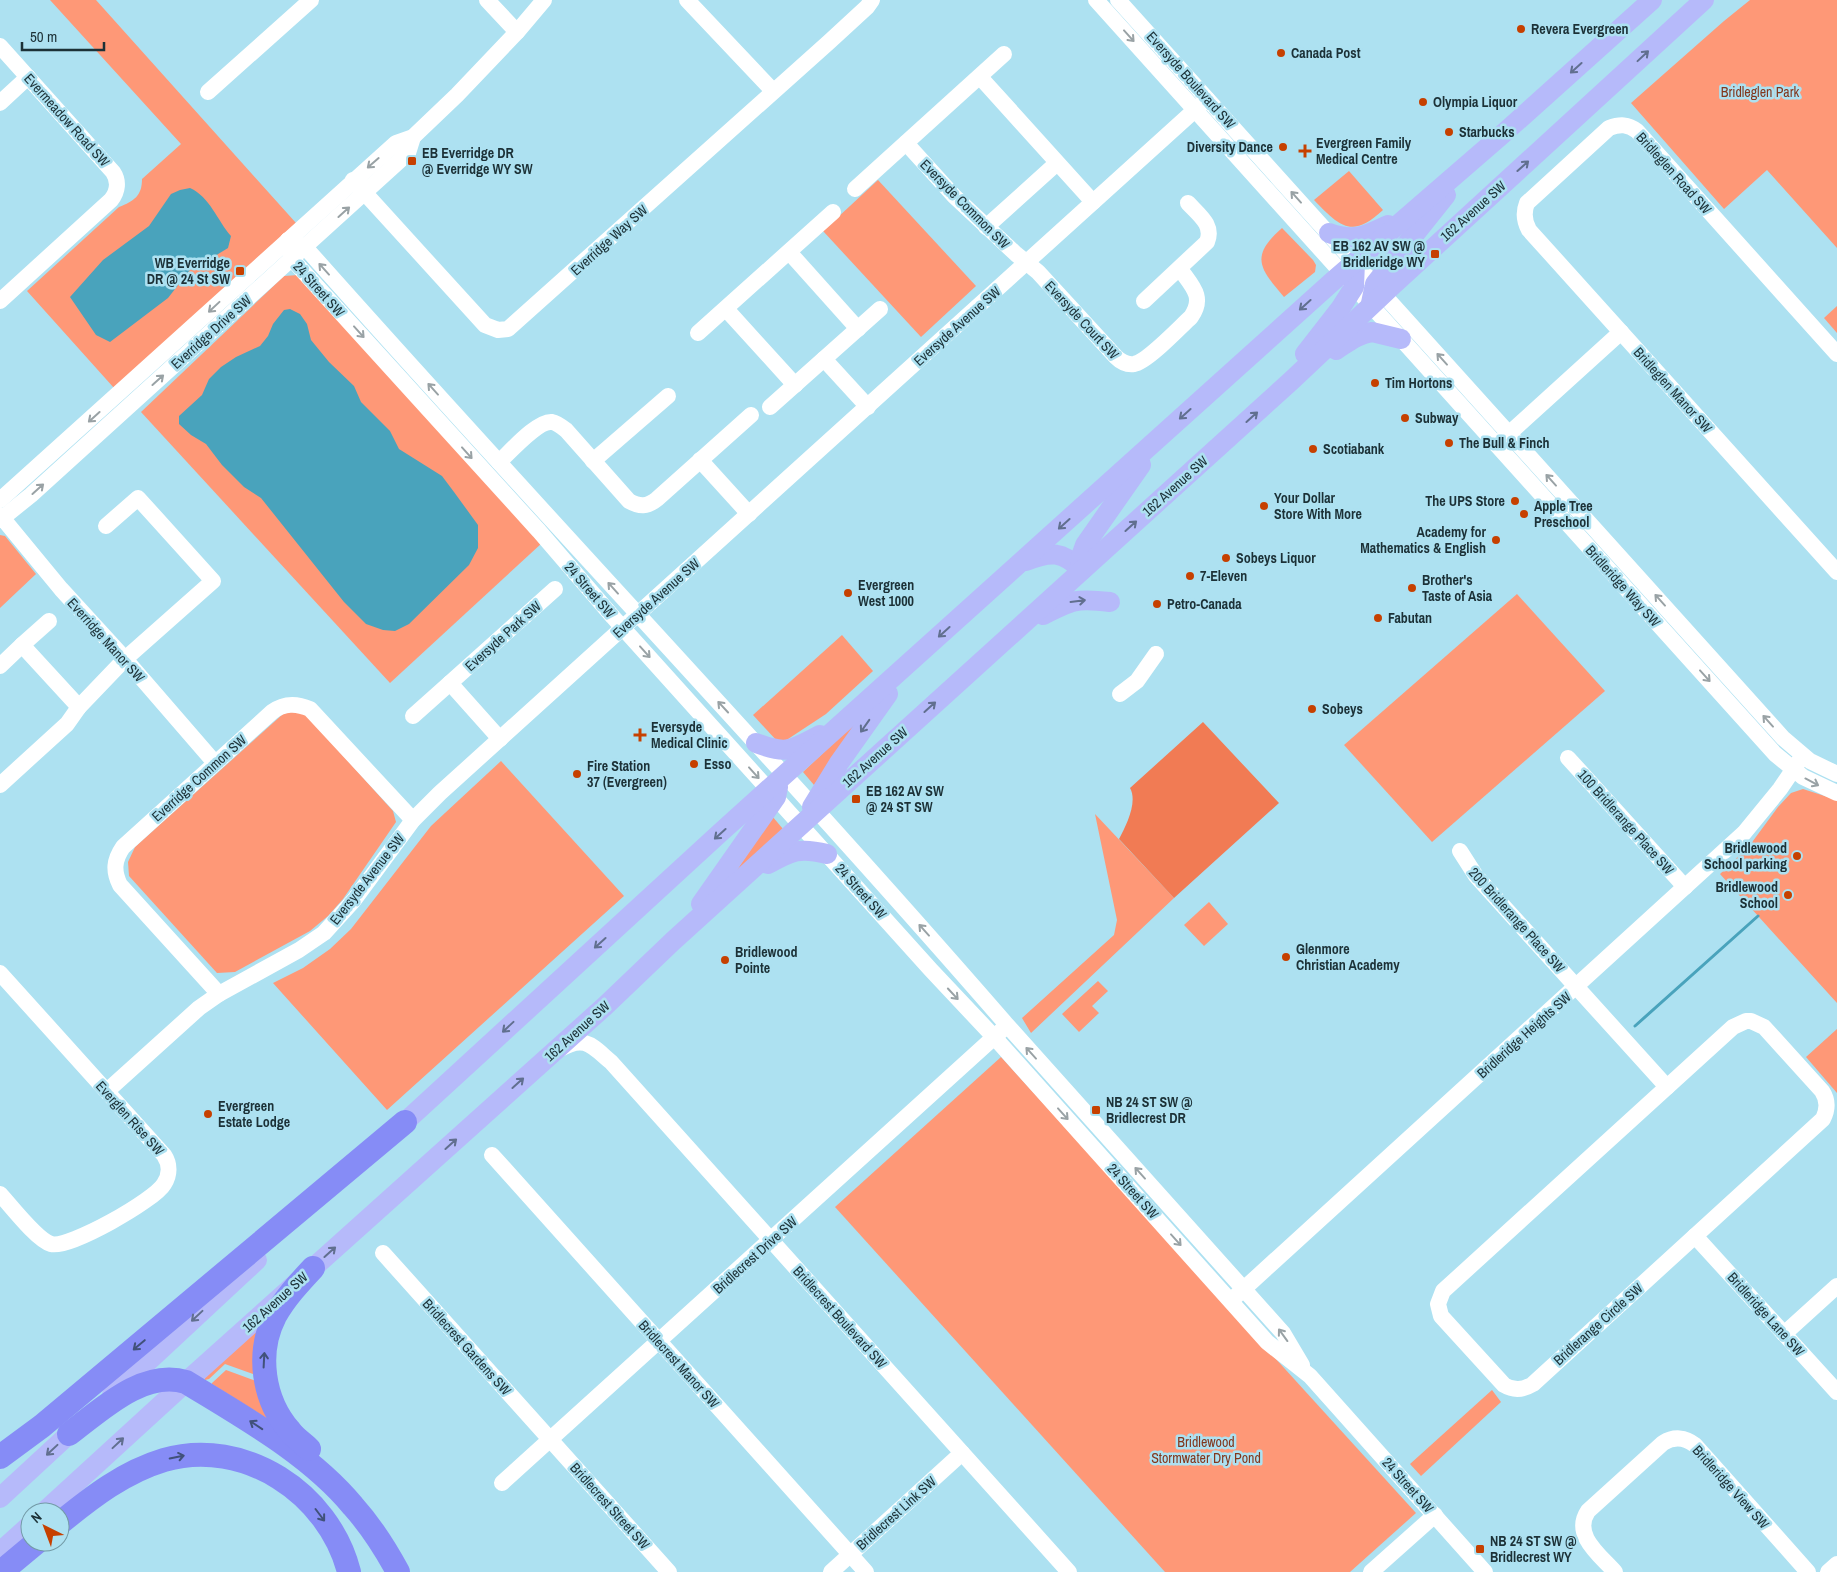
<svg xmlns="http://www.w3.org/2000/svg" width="1837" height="1572" viewBox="0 0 1837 1572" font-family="'Archivo Narrow',sans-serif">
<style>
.green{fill:#fe9877}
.forest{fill:#f17b54}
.water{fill:#49a3bc}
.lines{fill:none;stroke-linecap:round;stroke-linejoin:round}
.stream{stroke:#49a3bc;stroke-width:3}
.minor{stroke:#fff;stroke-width:16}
.major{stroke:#b6bafa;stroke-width:20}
.highway{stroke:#868cf6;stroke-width:24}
.oneway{stroke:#99a2a5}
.oneway2{stroke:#616f8f}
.oneway3{stroke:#41517a}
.poi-dot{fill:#c64000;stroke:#ade1f1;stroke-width:2}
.labels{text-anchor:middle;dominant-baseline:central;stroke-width:5;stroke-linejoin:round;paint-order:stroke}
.poi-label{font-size:14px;font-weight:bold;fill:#1c3137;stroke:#ade1f1;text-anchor:start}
.street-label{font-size:14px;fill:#1c3137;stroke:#ade1f1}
.park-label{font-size:14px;fill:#82371d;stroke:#ade1f1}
</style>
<rect width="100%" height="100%" fill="#ade1f1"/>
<g class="green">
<path d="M 50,0 L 96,0 L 296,223 L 114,388 L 27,291 L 119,207 C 134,201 142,196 142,179 L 181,144 Z"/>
<path d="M 1750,0 L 1837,0 L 1837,248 L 1767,170 L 1724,209 L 1631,103 L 1724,21 Z"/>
<path d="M 1349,171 L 1383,210 C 1352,239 1340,227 1314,200 Z"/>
<path d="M 878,180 L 976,286 L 921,337 L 823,231 Z"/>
<path d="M 1282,228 L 1313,260 L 1316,265 L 1315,272 L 1284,297 C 1259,268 1250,256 1282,228 Z"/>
<path d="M 298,275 L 542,543 L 390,683 L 141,412 L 284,276 Z"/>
<path d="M 1837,306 L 1837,333 L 1824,318 Z"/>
<path d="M 0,535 L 5,536 L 36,574 L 0,608 Z"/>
<path d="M 1517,594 L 1605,691 L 1432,842 L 1344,745 Z"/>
<path d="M 842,635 L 873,671 L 826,714 L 785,741 L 778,742 L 753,715 Z"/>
<path d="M 301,709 L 393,811 L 396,822 L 343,899 L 328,916 L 310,931 L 235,972 L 217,973 L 129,876 L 128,862 L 135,847 L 283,714 Z"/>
<path d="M 855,723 L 858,726 L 814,785 L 803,772 Z"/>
<path d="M 501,761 L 624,896 L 387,1110 L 273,983 L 303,968 L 330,949 L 351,929 L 431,826 Z"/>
<path d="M 1803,789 L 1837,800 L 1837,1003 L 1720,874 L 1750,845 L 1778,807 L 1791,793 Z"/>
<path d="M 1095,814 L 1174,898 L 1031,1033 L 1022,1018 L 1114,935 L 1117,920 Z"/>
<path d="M 772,816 L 783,829 L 733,876 Z"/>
<path d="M 1209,902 L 1228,924 L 1204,946 L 1184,925 Z"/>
<path d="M 1098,981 L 1108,991 L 1092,1006 L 1099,1013 L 1079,1032 L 1062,1014 Z"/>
<path d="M 1837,1029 L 1837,1093 L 1806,1057 Z"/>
<path d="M 1001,1057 L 1416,1513 L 1350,1572 L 1165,1572 L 835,1207 Z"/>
<path d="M 266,1322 L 253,1374 L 225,1364 L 209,1379 L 205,1380 L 204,1377 Z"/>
<path d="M 226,1370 L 259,1382 L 271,1421 L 212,1384 L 212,1383 Z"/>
<path d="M 1492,1390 L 1501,1402 L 1421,1476 L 1410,1464 Z"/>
</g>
<path class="forest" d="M 1203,722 L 1279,803 L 1174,898 L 1119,839 C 1126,826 1138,802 1130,788 Z"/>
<g class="water">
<path d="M 190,188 C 210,197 217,220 231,236 L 228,248 L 210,259 L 193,266 L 168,298 L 110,342 L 96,335 L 70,297 L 103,260 L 149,226 L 171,194 L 180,190 Z"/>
<path d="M 290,309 L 300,314 L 307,324 L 311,340 L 329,362 L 354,386 L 361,402 L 390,431 L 399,449 L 442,476 L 454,492 L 478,525 L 478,548 L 469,565 L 409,624 L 395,631 L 383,630 L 366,624 L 344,602 L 261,498 L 244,487 L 222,465 L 206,444 L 191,435 L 179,424 L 179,416 L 202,395 L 209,379 L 221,367 L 236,357 L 260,346 L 268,336 L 273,324 L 284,310 Z"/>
</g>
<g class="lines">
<path class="stream" d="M 1635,1026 L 1758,916"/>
<g class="minor">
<path d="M 487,0 L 517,32"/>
<path d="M 687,0 L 773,91"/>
<path d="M 1096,0 L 1775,754 L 1803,777 L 1837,793"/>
<path d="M 1118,0 L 1783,738 L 1810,761 L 1837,774"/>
<path d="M 0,46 L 113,172 C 119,181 118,191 111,200 L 0,301"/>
<path d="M 980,77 L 1093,202"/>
<path d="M 208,92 L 311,0"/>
<path d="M 0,103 L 28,77"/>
<path d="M 906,143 L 954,196 L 1016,254 L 1038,272 L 1116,357 C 1121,362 1126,365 1134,364 C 1147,362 1179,328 1191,317 C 1205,297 1192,286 1180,269"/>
<path d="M 353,180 L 485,325 L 498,330 L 508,329 L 829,42 L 867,7 L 872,0"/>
<path d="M 855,189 L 1004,54"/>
<path d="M 986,227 L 1057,163"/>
<path d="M 288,240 L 292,259 L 539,531 L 613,617 L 931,970 L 995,1038 L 1267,1342 L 1310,1376 L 1485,1572"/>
<path d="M 288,240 L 305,247 C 537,509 778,761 1007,1025 L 1283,1333 L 1302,1365"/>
<path d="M 789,252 L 858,329"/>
<path d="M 1144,301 L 1207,242 C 1214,225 1199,215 1188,203"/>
<path d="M 726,309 L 795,385"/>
<path d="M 698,333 L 833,212"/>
<path d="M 1837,354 L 1637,131 C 1628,124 1620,124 1609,128 L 1527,203 C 1523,213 1524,221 1529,230 L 1837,572"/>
<path d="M 824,359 L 868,407"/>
<path d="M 770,407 L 880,309"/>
<path d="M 1502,440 L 1621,332"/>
<path d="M 700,460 L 749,514"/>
<path d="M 593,461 L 668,396"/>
<path d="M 499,462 C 510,452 538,420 552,422 C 557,423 562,427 566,430 L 629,501 C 640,507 647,507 657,499 L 751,415"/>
<path d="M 0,500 L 396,143 L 413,137 L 457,95 L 517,32 L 544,0"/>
<path d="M 0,515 L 61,589 L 125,659 L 215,763"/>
<path d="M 0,520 L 31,495 L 408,153 L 413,137"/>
<path d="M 22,645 L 49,621"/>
<path d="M 0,666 L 22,645 L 79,707"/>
<path d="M 1120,694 L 1137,681 L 1156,654"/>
<path d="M 413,716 L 450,683"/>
<path d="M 500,739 L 450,683 L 555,589"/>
<path d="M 1568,758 L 1685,887"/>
<path d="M 0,785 L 67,724 L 79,707 L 125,659 L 213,581 L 138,498 L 106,526"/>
<path d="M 1460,851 L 1476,876 L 1667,1087"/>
<path d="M 0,973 L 164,1155 C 170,1164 170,1175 164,1184 C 155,1200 69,1249 51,1244 C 37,1240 11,1206 0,1194"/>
<path d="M 219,994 L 120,885 C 113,871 114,860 123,847 L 272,712 C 284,703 296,703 310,709 L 413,820"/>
<path d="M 1746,1021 L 1751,1021 L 1764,1027 L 1822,1091 C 1828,1100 1828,1109 1823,1119 L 1533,1384 C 1523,1390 1514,1391 1504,1385 L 1441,1316 L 1438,1304 L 1443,1291 L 1733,1027 Z"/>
<path d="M 560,1049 C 585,1035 591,1045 611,1062 L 1069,1572"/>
<path d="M 107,1091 L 199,1008 L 219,994 L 299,950 L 324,933 L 354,900 L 413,820 L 440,793 L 1207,99"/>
<path d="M 492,1155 L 866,1572"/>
<path d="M 1695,1236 L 1837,1392"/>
<path d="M 383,1253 L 669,1572"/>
<path d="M 1236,1296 L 1744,833 L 1780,789 L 1799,761"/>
<path d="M 1784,1334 L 1837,1286"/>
<path d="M 502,1483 L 1002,1030"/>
<path d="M 831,1572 L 962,1453"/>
<path d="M 1371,1572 L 1435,1515"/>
<path d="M 1615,1572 C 1600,1555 1572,1535 1588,1511 L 1663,1443 C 1674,1436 1685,1437 1695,1445 L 1808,1572"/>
<path d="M 1828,1572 L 1837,1564"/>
</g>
<g class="major">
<path d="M 1329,233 C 1354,242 1365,236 1388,225"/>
<path d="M 1371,303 L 1375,284 L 1446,195"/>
<path d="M 1336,350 C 1347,343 1358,334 1372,332 L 1401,339"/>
<path d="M 1305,354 L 1340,309 L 1354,287 L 1355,262"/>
<path d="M 1026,561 C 1051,551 1062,551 1082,570"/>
<path d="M 1082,570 L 1080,559 L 1085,545 L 1141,465"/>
<path d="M 1043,615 C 1072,600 1076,598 1110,602"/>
<path d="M 756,743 C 787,755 791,750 820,735"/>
<path d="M 812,807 L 839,763 L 888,694"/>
<path d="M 768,864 C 792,851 799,847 827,854"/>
<path d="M 701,904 L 776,797 L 778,787"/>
<path d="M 393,1133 L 721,832 L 1333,281 L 1505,132 L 1652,0"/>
<path d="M 112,1395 L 257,1260"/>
<path d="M 0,1498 L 81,1423"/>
<path d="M 44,1512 L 186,1382 L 605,1006 L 673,941 L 1291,381 L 1393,285 L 1704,0"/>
<path d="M 0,1552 L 30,1525"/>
</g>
<g class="highway">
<path d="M 69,1434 C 101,1410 143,1369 186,1382 C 243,1417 310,1454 353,1506 C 371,1526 385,1548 398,1572"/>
<path d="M 309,1449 C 303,1443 295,1438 290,1431 C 263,1400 256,1353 275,1316 C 285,1298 299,1283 313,1268"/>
<path d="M 0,1457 L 42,1426 L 405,1122"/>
<path d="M 60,1523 C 92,1497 124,1472 164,1460 C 244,1437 329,1493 349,1572"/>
<path d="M 1,1572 L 37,1542"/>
</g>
</g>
<defs><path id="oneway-shaft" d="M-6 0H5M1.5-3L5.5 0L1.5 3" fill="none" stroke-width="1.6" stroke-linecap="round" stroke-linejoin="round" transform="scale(1.25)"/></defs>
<g class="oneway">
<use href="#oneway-shaft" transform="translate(1129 36) rotate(48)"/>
<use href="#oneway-shaft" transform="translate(373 163) rotate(139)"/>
<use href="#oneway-shaft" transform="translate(1296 197) rotate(-132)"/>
<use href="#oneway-shaft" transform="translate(344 212) rotate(-42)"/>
<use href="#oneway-shaft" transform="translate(324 269) rotate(-132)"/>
<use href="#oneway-shaft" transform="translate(214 307) rotate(137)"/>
<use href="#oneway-shaft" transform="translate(359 332) rotate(48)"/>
<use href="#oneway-shaft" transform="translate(1442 359) rotate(-132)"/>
<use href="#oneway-shaft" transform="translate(158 380) rotate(-42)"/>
<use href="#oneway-shaft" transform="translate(433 389) rotate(-132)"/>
<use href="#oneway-shaft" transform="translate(94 417) rotate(138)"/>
<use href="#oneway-shaft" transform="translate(467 453) rotate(48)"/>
<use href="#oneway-shaft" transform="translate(1551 480) rotate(-132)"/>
<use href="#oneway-shaft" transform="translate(38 489) rotate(-42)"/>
<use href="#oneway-shaft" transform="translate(613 588) rotate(-132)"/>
<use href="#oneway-shaft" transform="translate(1660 600) rotate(-132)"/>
<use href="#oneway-shaft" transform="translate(645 652) rotate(48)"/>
<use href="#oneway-shaft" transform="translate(1705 676) rotate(48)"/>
<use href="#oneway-shaft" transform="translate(723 707) rotate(-133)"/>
<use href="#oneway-shaft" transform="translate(1768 721) rotate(-132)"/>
<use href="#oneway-shaft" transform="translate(754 773) rotate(48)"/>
<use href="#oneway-shaft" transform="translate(1812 782) rotate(28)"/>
<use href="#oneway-shaft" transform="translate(924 930) rotate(-132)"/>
<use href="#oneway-shaft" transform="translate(953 994) rotate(47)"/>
<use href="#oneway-shaft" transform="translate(1031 1053) rotate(-132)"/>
<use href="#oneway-shaft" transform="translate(1063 1114) rotate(48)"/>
<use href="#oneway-shaft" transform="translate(1140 1173) rotate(-132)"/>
<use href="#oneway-shaft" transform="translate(1176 1240) rotate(48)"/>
<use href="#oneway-shaft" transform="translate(1283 1335) rotate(-126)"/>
</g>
<g class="oneway2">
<use href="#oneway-shaft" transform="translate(1643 56) rotate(-43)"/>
<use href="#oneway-shaft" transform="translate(1576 68) rotate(138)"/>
<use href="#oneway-shaft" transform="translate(1523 166) rotate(-42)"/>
<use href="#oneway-shaft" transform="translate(1305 305) rotate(138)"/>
<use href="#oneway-shaft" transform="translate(1185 414) rotate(138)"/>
<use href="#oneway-shaft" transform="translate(1252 417) rotate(-42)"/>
<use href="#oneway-shaft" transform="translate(1064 524) rotate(138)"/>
<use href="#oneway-shaft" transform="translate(1131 526) rotate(-42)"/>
<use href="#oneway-shaft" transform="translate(1078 601) rotate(-7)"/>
<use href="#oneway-shaft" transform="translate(944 632) rotate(138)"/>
<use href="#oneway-shaft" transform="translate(930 707) rotate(-42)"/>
<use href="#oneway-shaft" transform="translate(865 726) rotate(125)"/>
<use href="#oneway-shaft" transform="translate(720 834) rotate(138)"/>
<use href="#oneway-shaft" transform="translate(600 943) rotate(138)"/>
<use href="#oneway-shaft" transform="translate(508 1027) rotate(137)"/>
<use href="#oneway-shaft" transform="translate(518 1083) rotate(-42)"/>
<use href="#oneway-shaft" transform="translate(451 1144) rotate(-42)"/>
<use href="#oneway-shaft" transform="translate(330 1252) rotate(-42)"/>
<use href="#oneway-shaft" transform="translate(197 1316) rotate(137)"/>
<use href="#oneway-shaft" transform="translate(118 1443) rotate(-43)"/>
<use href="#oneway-shaft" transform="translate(52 1450) rotate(137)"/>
</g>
<g class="oneway3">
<use href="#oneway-shaft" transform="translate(139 1345) rotate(140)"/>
<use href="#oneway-shaft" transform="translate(264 1360) rotate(-87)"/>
<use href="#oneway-shaft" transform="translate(256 1425) rotate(-146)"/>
<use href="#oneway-shaft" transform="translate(177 1457) rotate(-12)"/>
<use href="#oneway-shaft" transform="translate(320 1515) rotate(53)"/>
</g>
<g class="poi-dot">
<circle cx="1521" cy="29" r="5"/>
<circle cx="1281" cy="53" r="5"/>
<circle cx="1423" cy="102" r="5"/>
<circle cx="1449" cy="132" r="5"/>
<circle cx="1283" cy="147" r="5"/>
<path d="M1302.5 143.5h5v5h5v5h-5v5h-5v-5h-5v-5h5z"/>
<rect x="407" y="156" width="10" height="10" rx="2.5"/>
<rect x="1430" y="249" width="10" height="10" rx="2.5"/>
<rect x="235" y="266" width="10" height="10" rx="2.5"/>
<circle cx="1375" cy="383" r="5"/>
<circle cx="1405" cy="418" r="5"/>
<circle cx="1449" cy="443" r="5"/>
<circle cx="1313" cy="449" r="5"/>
<circle cx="1515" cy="501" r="5"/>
<circle cx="1264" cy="506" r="5"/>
<circle cx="1524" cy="514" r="5"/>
<circle cx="1496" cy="540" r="5"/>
<circle cx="1226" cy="558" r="5"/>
<circle cx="1190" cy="576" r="5"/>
<circle cx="1412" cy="588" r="5"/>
<circle cx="848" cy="593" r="5"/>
<circle cx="1157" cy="604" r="5"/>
<circle cx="1378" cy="618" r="5"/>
<circle cx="1312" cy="709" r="5"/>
<path d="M637.5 727.5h5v5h5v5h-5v5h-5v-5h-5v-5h5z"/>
<circle cx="694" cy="764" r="5"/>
<circle cx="577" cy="774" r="5"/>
<rect x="851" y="794" width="10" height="10" rx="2.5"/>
<circle cx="1797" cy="856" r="5"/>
<circle cx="1788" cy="895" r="5"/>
<circle cx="1286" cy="957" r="5"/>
<circle cx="725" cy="960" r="5"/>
<rect x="1091" y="1105" width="10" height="10" rx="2.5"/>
<circle cx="208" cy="1114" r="5"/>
<rect x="1475" y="1544" width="10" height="10" rx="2.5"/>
</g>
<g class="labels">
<g class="poi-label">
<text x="1531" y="29">Revera Evergreen</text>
<text x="1291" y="53">Canada Post</text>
<text x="1433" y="102">Olympia Liquor</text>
<text x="1459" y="132">Starbucks</text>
<text x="1316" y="143">Evergreen Family<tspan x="1316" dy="16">Medical Centre</tspan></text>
<text x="1273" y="147" text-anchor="end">Diversity Dance</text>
<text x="422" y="153">EB Everridge DR<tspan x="422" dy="16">@ Everridge WY SW</tspan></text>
<text x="1425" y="246" text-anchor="end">EB 162 AV SW @<tspan x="1425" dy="16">Bridleridge WY</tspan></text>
<text x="230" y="263" text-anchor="end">WB Everridge<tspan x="230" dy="16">DR @ 24 St SW</tspan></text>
<text x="1385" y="383">Tim Hortons</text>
<text x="1415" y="418">Subway</text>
<text x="1459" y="443">The Bull &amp; Finch</text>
<text x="1323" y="449">Scotiabank</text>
<text x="1274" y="498">Your Dollar<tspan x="1274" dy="16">Store With More</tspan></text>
<text x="1505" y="501" text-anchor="end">The UPS Store</text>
<text x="1534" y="506">Apple Tree<tspan x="1534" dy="16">Preschool</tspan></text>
<text x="1486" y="532" text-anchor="end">Academy for<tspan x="1486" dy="16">Mathematics &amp; English</tspan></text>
<text x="1236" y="558">Sobeys Liquor</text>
<text x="1200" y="576">7-Eleven</text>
<text x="1422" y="580">Brother's<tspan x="1422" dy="16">Taste of Asia</tspan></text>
<text x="858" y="585">Evergreen<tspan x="858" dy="16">West 1000</tspan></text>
<text x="1167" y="604">Petro-Canada</text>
<text x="1388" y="618">Fabutan</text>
<text x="1322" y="709">Sobeys</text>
<text x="651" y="727">Eversyde<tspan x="651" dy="16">Medical Clinic</tspan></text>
<text x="704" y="764">Esso</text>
<text x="587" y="766">Fire Station<tspan x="587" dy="16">37 (Evergreen)</tspan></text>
<text x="866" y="791">EB 162 AV SW<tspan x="866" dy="16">@ 24 ST SW</tspan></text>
<text x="1787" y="848" text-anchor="end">Bridlewood<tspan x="1787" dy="16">School parking</tspan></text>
<text x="1778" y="887" text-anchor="end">Bridlewood<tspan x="1778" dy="16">School</tspan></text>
<text x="1296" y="949">Glenmore<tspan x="1296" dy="16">Christian Academy</tspan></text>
<text x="735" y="952">Bridlewood<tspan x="735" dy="16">Pointe</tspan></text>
<text x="1106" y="1102">NB 24 ST SW @<tspan x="1106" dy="16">Bridlecrest DR</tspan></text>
<text x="218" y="1106">Evergreen<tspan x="218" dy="16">Estate Lodge</tspan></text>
<text x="1490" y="1541">NB 24 ST SW @<tspan x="1490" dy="16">Bridlecrest WY</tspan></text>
</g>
<g class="street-label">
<text transform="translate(1191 80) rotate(48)">Eversyde Boulevard SW</text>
<text transform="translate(67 120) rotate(48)">Evermeadow Road SW</text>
<text transform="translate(1674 173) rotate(48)">Bridleglen Road SW</text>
<text transform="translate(965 204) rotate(45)">Eversyde Common SW</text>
<text transform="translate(1473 211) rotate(-42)">162 Avenue SW</text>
<text transform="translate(609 240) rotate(-42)">Everridge Way SW</text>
<text transform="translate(319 289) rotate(48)">24 Street SW</text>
<text transform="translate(1082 320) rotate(47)">Eversyde Court SW</text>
<text transform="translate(957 326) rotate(-42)">Eversyde Avenue SW</text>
<text transform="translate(211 332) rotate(-42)">Everridge Drive SW</text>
<text transform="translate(1673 390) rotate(48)">Bridleglen Manor SW</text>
<text transform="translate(1175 486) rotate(-42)">162 Avenue SW</text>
<text transform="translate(1623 586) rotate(48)">Bridleridge Way SW</text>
<text transform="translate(590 590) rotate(49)">24 Street SW</text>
<text transform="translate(656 598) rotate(-42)">Eversyde Avenue SW</text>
<text transform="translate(503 636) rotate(-42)">Eversyde Park SW</text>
<text transform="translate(106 640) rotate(48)">Everridge Manor SW</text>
<text transform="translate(875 757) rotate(-42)">162 Avenue SW</text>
<text transform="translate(199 778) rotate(-42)">Everridge Common SW</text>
<text transform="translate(1626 822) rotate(48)">100 Bridlerange Place SW</text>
<text transform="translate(367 879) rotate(-52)">Eversyde Avenue SW</text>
<text transform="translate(861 891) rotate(48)">24 Street SW</text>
<text transform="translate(1517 920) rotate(48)">200 Bridlerange Place SW</text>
<text transform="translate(577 1031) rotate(-42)">162 Avenue SW</text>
<text transform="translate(1524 1035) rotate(-42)">Bridleridge Heights SW</text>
<text transform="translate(130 1118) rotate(48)">Everglen Rise SW</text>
<text transform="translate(1133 1191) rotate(48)">24 Street SW</text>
<text transform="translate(755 1255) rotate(-42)">Bridlecrest Drive SW</text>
<text transform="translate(275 1302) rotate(-42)">162 Avenue SW</text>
<text transform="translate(1766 1314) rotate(48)">Bridleridge Lane SW</text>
<text transform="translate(840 1317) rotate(48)">Bridlecrest Boulevard SW</text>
<text transform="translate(1598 1324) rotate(-42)">Bridlerange Circle SW</text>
<text transform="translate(467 1347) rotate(48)">Bridlecrest Gardens SW</text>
<text transform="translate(679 1364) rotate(48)">Bridlecrest Manor SW</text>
<text transform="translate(1408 1485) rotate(48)">24 Street SW</text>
<text transform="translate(1731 1487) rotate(48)">Bridleridge View SW</text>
<text transform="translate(610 1506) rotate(48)">Bridlecrest Street SW</text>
<text transform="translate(896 1513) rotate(-42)">Bridlecrest Link SW</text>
</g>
<g class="park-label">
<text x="1760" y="92">Bridleglen Park</text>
<text x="1206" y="1442">Bridlewood<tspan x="1206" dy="16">Stormwater Dry Pond</tspan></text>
</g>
</g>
<g transform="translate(45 1527) rotate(318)"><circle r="24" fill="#ade1f1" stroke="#739ba7"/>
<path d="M0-4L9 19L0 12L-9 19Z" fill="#c64000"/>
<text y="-8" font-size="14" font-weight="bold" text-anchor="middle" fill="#1c3137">N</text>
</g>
<path d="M22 42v8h82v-8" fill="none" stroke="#1c3137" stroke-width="2.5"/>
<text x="30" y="42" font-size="15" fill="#1c3137" stroke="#ade1f1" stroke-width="4" paint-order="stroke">50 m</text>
</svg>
